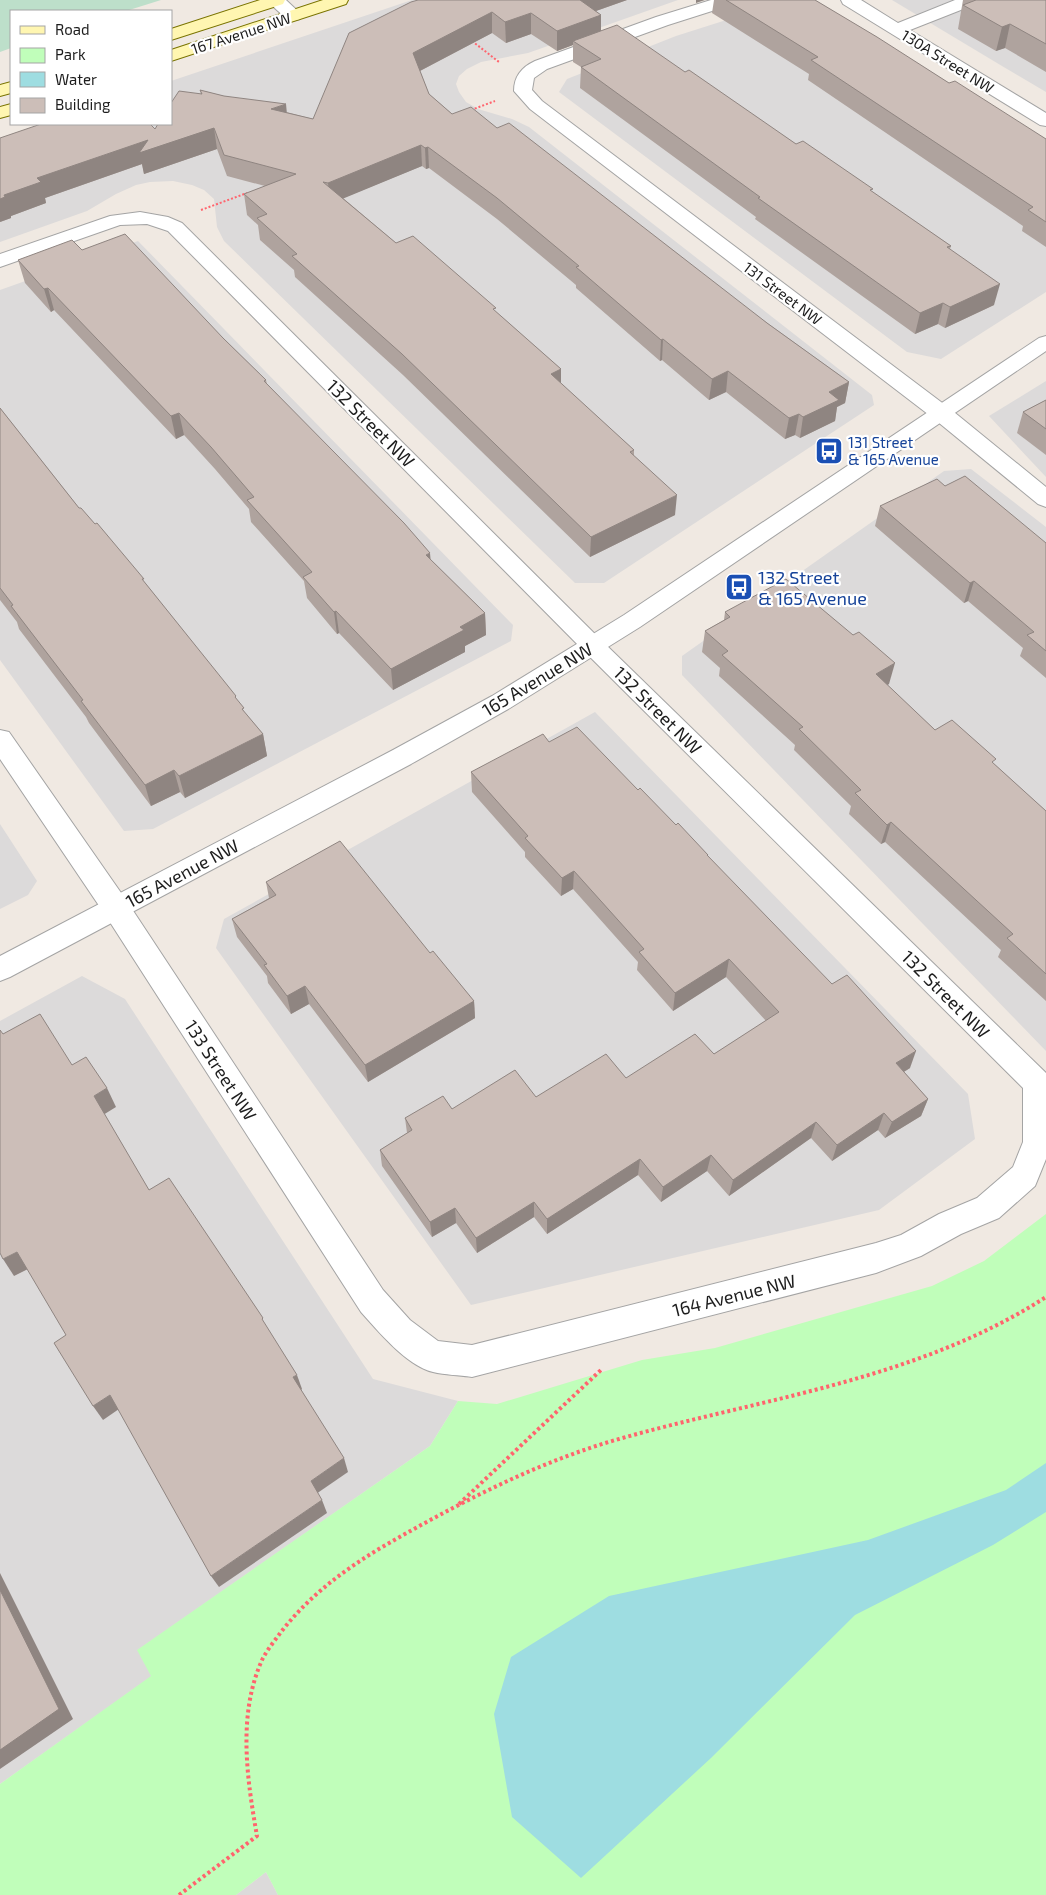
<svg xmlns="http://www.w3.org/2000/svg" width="1046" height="1895" viewBox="0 0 1046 1895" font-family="'Exo 2',sans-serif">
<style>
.residential{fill:#dcdada}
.wetland{fill:#bddfca}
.park{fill:#c0feba}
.water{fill:#9edde1}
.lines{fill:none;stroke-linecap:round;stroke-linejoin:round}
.minor-casing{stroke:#a4a4a4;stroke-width:2}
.tertiary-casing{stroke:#a4a4a4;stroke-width:2}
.secondary-casing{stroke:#797300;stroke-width:2}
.path-far1{stroke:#ff646d;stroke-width:2;stroke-dasharray:2 2;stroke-linecap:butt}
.path{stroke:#ff646d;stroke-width:4;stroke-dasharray:3 3;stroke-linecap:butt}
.minor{fill:#fff;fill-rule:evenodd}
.tertiary{fill:#fff;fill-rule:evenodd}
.secondary{fill:#fff6b1;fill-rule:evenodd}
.wall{fill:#afa39e}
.shaded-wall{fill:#8f8581}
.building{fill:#ccbeb8;stroke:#8f8581}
.labels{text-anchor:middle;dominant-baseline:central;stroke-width:4.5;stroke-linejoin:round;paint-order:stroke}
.far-street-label{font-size:15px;fill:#1d1d1d;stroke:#fff}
.far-transit-label{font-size:15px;fill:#164399;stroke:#fff;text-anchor:start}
.street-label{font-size:18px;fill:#1d1d1d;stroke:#fff}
.transit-label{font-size:18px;fill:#164399;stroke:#fff;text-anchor:start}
</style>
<rect width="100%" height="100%" fill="#f0e9e2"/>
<g class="residential">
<path d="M 412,0 L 678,0 L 528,53 L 481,62 L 467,69 L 459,76 L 456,84 L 459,92 L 466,102 L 478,109 L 512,119 L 529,127 L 872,395 L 874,405 L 604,583 L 575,583 L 224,241 L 217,227 L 214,199 L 204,190 L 192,185 L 173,181 L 150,182 L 136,185 L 116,194 L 87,211 L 0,242 L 0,139 L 45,124 L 171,124 L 171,81 Z"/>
<path d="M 789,0 L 1046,146 L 1046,292 L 941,359 L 907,352 L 559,92 L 567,79 L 676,36 Z"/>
<path d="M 892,0 L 1046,0 L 1046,92 L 1002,66 Z"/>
<path d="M 138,241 L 513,625 L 511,641 L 153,829 L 124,831 L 0,660 L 0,290 Z"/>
<path d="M 1046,381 L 1046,477 L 989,416 Z"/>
<path d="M 971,469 L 1046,527 L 1046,1051 L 682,675 L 682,656 L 944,471 Z"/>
<path d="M 595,712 L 968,1094 L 975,1139 L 879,1210 L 471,1305 L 216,948 L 224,919 Z"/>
<path d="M 0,824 L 37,881 L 28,895 L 0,909 Z"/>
<path d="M 82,976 L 125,999 L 373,1379 L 458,1401 L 430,1446 L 138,1650 L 152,1676 L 0,1784 L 0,1021 Z"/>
<path d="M 266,1872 L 278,1895 L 236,1895 Z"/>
</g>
<path class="wetland" d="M 0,0 L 161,0 L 126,11 L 11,11 L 11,48 L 0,52 Z"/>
<path class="park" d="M 1046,1214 L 1046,1895 L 278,1895 L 266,1872 L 236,1895 L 0,1895 L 0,1784 L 151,1676 L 137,1650 L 430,1446 L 458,1401 L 497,1404 L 642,1360 L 715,1348 L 932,1286 L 984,1261 Z"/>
<path class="water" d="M 1046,1463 L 1046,1512 L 993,1545 L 855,1615 L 711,1758 L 581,1878 L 512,1817 L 494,1714 L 511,1657 L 609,1596 L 868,1540 L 1006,1490 Z"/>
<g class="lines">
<g class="minor-casing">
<g id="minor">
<path d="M 268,0 L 286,0 L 302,15 L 300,19 C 288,22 275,10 268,0 Z"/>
<path d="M 711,0 L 736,0 L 734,4 L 668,25 L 547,69 L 534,78 L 532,90 L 542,101 L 949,408 L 1046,487 L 1046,507 L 1038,504 L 933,418 L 530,109 L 514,91 C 514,76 522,67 535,61 L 656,17 Z"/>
<path d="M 841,0 L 861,0 L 898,23 L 955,0 L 978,0 L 976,4 L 910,30 L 1046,113 L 1046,126 L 1040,125 L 843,4 Z"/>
<path d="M 140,212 L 168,217 L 182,223 L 601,640 L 1046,1073 L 1046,1159 L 1035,1186 L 999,1218 L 961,1234 L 921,1256 L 876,1273 L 472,1377 C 459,1375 445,1375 433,1372 C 407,1366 378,1331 361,1312 L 106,916 L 0,759 L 0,730 L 9,732 L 126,900 L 383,1290 L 410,1320 L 438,1341 L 472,1345 L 876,1243 L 901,1235 L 939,1214 L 977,1198 L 1013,1167 L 1023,1142 L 1023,1088 L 585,652 L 168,231 L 147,224 L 120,225 L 0,267 L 0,254 L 110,216 Z"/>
</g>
</g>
<g class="tertiary-casing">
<path id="tertiary" d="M 1046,336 L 1046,351 L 640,627 L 510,708 L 411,764 L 10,977 L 0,981 L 0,956 L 393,750 L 492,696 L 624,615 L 1039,338 Z"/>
</g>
<g class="secondary-casing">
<g id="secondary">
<path d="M 260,0 L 285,0 L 283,4 L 171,40 L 171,29 Z"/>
<path d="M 323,0 L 348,0 L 346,4 L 171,61 L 171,50 Z"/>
<path d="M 11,82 L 11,93 L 0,96 L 0,85 Z"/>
<path d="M 11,104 L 11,115 L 0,118 L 0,107 Z"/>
</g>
</g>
<g class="path-far1">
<path d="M 472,41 L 499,62"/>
<path d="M 471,110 L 495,101"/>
<path d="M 201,210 L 247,193"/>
</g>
<g class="path">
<path d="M 459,1504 L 602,1369"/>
<path d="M 179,1895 L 257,1836 C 247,1779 237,1713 263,1658 C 268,1649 275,1640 281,1632 C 312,1592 352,1564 396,1539 C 467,1499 541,1461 619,1439 C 763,1398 917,1380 1046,1297"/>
</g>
<use href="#minor" class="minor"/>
<use href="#tertiary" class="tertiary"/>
<use href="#secondary" class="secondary"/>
</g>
<g class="wall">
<path d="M 418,0 L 627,0 L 596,11 L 601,15 L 601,31 L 685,72 L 796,144 L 872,192 L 951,246 L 950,249 L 994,305 L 945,328 L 938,324 L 915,334 L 755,219 L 756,217 L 580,88 L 581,67 L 573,62 L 573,45 L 557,51 L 531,34 L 506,43 L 492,33 L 420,71 L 429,94 L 452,114 L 497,128 L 849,382 L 845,403 L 837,407 L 835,421 L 800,438 L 795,435 L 785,439 L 726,392 L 709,400 L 662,360 L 660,361 L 576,288 L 576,285 L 497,219 L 429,168 L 426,169 L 422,166 L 343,198 L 396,243 L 496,312 L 561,369 L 561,384 L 634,450 L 634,456 L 675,515 L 590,557 L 403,375 L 295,277 L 294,270 L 260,240 L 258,225 L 247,215 L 244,194 L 265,186 L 227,176 L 217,149 L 144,174 L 142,164 L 45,198 L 46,203 L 11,216 L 11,218 L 0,222 L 40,125 L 39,124 L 150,124 L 155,129 L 201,94 L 200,90 L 313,119 Z"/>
<path d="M 714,0 L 815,0 L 949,83 L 1046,139 L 1046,247 L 1022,231 L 1023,226 L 808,80 L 809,74 L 712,13 Z"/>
<path d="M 963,0 L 1046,0 L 1046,72 L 1005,48 L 996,51 L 958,29 Z"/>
<path d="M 82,250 L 223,338 L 266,380 L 267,384 L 431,560 L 485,613 L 486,635 L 465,646 L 465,652 L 393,690 L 339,633 L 337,634 L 307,598 L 304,581 L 251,522 L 249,509 L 215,469 L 184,435 L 176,439 L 54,310 L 51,312 L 25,283 L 18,260 Z"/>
<path d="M 1046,400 L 1046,455 L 1017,433 L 1023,412 Z"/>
<path d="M 0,408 L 79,508 L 95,524 L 145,583 L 237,700 L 245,713 L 263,734 L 267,756 L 185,798 L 180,792 L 151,806 L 89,723 L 86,717 L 19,629 L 17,622 L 0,600 Z"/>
<path d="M 945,486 L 1046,543 L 1046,678 L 1020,656 L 1023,648 L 968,601 L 964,603 L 875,526 L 880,506 Z"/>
<path d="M 725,612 L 889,684 L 887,685 L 935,730 L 994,764 L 1046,811 L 1046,1001 L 998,957 L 1001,950 L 885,842 L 881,844 L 849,814 L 851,806 L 794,750 L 795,745 L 719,676 L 720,668 L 702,652 L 705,631 L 724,620 Z"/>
<path d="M 549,742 L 638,790 L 708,855 L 708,857 L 910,1068 L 904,1072 L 928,1099 L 921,1116 L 885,1138 L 878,1130 L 832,1161 L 811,1138 L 729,1196 L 707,1171 L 661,1202 L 638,1175 L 547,1234 L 534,1217 L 477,1253 L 456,1223 L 432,1237 L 382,1166 L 380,1150 L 407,1133 L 405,1118 L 452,1109 L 536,1097 L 626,1078 L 714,1054 L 766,1021 L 726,977 L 673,1011 L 637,970 L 638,962 L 573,889 L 561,896 L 525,857 L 525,852 L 472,792 L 471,772 Z"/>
<path d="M 266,882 L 430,953 L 474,1001 L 475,1018 L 368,1082 L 309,1004 L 291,1014 L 268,983 L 267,976 L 237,937 L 232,919 L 269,898 Z"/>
</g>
<g class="shaded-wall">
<path d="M 577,0 L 627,0 L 576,18 Z"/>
<path d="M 696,0 L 705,0 L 696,3 Z"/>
<path d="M 492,12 L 492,33 L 414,74 L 413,53 Z"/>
<path d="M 531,13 L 531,34 L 506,43 L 505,22 Z"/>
<path d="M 601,15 L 601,35 L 573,41 L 573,45 L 557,51 L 557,31 Z"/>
<path d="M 1010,24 L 1005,48 L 996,51 L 1002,27 Z"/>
<path d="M 286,104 L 288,125 L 271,109 Z"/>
<path d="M 214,128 L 217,149 L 144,174 L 142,164 L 45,198 L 46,203 L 11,216 L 11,218 L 0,222 L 0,199 L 4,195 L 37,178 L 148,140 Z"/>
<path d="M 421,145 L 422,166 L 330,204 L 328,183 Z"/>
<path d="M 428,147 L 429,168 L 426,169 L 425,148 Z"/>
<path d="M 1000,284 L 994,305 L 945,328 L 950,307 Z"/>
<path d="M 48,288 L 54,310 L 51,312 L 44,289 Z"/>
<path d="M 943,303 L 938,324 L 915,334 L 920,313 Z"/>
<path d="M 663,339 L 662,360 L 660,361 L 661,340 Z"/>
<path d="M 561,369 L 561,390 L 551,374 Z"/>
<path d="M 728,371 L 726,392 L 709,400 L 712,379 Z"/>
<path d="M 849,382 L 845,403 L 837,407 L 835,421 L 800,438 L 803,417 L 829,392 Z"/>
<path d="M 179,413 L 184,435 L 176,439 L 171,416 Z"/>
<path d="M 799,414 L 795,435 L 785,439 L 789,418 Z"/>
<path d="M 677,495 L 675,515 L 590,557 L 591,537 Z"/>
<path d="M 430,553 L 432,575 L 426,555 Z"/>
<path d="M 974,581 L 968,601 L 964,603 L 970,583 Z"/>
<path d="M 336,611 L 339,633 L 337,634 L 334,612 Z"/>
<path d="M 485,613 L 486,635 L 465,646 L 465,652 L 393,690 L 391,669 L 460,627 Z"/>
<path d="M 895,663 L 889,684 L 870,695 L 876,674 Z"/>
<path d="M 263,734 L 267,756 L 185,798 L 179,776 Z"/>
<path d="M 174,770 L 180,792 L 151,806 L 145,785 Z"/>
<path d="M 891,822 L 885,842 L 881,844 L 887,825 Z"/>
<path d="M 574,871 L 573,889 L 561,896 L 562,878 Z"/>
<path d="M 729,959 L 726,977 L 673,1011 L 675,993 Z"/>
<path d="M 305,986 L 309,1004 L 291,1014 L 287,996 Z"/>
<path d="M 474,1001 L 475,1018 L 368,1082 L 365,1065 Z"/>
<path d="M 916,1051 L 910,1068 L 890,1080 L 896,1063 Z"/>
<path d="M 107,1088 L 116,1107 L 103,1115 L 94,1096 Z"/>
<path d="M 928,1099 L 921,1116 L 885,1138 L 892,1122 Z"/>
<path d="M 884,1113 L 878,1130 L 832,1161 L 837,1145 Z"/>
<path d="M 816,1122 L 811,1138 L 729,1196 L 733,1180 Z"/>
<path d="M 711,1155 L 707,1171 L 661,1202 L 663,1187 Z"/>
<path d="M 640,1159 L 638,1175 L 547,1234 L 547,1219 Z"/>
<path d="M 534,1202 L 534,1217 L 477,1253 L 476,1238 Z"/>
<path d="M 455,1208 L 456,1223 L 432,1237 L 430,1222 Z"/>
<path d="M 17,1252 L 28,1269 L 14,1276 L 3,1259 Z"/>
<path d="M 297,1375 L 302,1389 L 299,1392 L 293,1377 Z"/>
<path d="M 110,1395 L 119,1409 L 103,1420 L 93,1406 Z"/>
<path d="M 344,1458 L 348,1472 L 316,1494 L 311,1481 Z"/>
<path d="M 322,1500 L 327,1513 L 219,1587 L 211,1576 Z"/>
<path d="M 0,1573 L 73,1719 L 0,1769 Z"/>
</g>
<g class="building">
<path d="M 418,0 L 580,0 L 601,15 L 557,31 L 531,13 L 505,22 L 492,12 L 413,53 L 429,94 L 452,114 L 471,107 L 497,128 L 509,123 L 767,323 L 849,382 L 829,392 L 839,400 L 803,417 L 799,414 L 789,418 L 728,371 L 712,379 L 663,339 L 661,340 L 576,267 L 579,266 L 497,198 L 428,147 L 425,148 L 421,145 L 328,183 L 323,182 L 396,243 L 413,236 L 496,308 L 493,309 L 561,369 L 551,374 L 634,450 L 630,452 L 677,495 L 591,537 L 402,354 L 292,256 L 297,254 L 257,218 L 267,214 L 244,194 L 296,174 L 224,155 L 214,128 L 139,153 L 148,140 L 37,178 L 41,182 L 4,195 L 5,197 L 0,199 L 0,138 L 41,124 L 150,124 L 155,129 L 158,124 L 171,124 L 171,103 L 179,91 L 202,94 L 200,90 L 224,96 L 286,104 L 271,109 L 313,119 L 349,33 L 411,2 Z"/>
<path d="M 726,0 L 815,0 L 877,37 L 949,83 L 955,81 L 1046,139 L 1046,222 L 1028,210 L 1033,207 L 811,60 L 818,57 Z"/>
<path d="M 976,0 L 1046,0 L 1046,44 L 1010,24 L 1002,27 L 963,5 Z"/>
<path d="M 617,25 L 685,72 L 689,70 L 796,144 L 803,141 L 873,189 L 870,190 L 951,246 L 947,247 L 1000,284 L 950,307 L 943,303 L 920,313 L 758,198 L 760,197 L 581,67 L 601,59 L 573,41 Z"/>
<path d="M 125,234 L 223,338 L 266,380 L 264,381 L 404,523 L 430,553 L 426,555 L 485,613 L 460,627 L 464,630 L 391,669 L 336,611 L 334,612 L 303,577 L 312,572 L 247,500 L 254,497 L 211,447 L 179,413 L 171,416 L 48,288 L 44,289 L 18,260 L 72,240 L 82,250 Z"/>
<path d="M 1046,400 L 1046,429 L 1023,412 Z"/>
<path d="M 0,408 L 79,508 L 81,508 L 95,524 L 97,523 L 144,579 L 142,579 L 236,696 L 235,697 L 244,708 L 242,709 L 263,734 L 179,776 L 174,770 L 145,785 L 81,701 L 83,700 L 11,606 L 13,605 L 0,588 Z"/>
<path d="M 965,476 L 1046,543 L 1046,651 L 1027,635 L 1034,632 L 974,581 L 970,583 L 880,506 L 937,479 L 945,486 Z"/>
<path d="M 786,579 L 853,635 L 859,632 L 895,663 L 876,674 L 935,730 L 952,720 L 996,759 L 992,762 L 1046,811 L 1046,974 L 1007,938 L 1013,934 L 891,822 L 887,825 L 855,793 L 861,790 L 799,729 L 803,727 L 722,655 L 728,651 L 705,631 L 730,617 L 725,612 Z"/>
<path d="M 577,727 L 638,790 L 640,788 L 676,825 L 678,823 L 708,855 L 707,855 L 832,984 L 847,975 L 916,1051 L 896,1063 L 928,1099 L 892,1122 L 884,1113 L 837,1145 L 816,1122 L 733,1180 L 711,1155 L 663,1187 L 640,1159 L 547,1219 L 534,1202 L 476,1238 L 455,1208 L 430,1222 L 380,1150 L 412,1130 L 405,1118 L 443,1096 L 452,1109 L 515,1070 L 536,1097 L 606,1054 L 626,1078 L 695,1034 L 714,1054 L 779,1012 L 729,959 L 675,993 L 639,952 L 644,949 L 574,871 L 562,878 L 525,838 L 528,836 L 471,772 L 543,734 L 549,742 Z"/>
<path d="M 340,841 L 430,953 L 433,951 L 474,1001 L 365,1065 L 305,986 L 287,996 L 264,965 L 267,964 L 232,919 L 276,895 L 266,882 Z"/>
<path d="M 40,1014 L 72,1065 L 86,1057 L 107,1088 L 94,1096 L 149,1190 L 169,1178 L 263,1318 L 262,1319 L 297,1375 L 293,1377 L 344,1458 L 311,1481 L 322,1500 L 211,1576 L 110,1395 L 93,1406 L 54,1343 L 66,1335 L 17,1252 L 3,1259 L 0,1253 L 0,1030 L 3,1034 Z"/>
<path d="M 0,1590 L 59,1709 L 0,1750 Z"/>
</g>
<defs>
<g id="bus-square" transform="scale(1.4375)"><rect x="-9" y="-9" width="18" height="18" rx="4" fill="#1a4fb4" stroke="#fff"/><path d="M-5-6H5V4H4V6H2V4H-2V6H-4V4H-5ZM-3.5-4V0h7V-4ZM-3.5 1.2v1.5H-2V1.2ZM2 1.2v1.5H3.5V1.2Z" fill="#fff"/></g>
</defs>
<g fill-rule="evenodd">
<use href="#bus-square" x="829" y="451"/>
<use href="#bus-square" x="739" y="587"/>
</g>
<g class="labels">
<g class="far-street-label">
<text transform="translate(241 33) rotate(-18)">167 Avenue NW</text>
<text transform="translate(948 61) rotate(32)">130A Street NW</text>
<text transform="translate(783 293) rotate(37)">131 Street NW</text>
</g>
<g class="far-transit-label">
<text x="848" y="442">131 Street<tspan x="848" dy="17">&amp; 165 Avenue</tspan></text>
</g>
<g class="street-label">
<text transform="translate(371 423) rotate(45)">132 Street NW</text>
<text transform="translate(537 679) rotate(-31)">165 Avenue NW</text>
<text transform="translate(658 710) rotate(45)">132 Street NW</text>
<text transform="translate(182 873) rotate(-28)">165 Avenue NW</text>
<text transform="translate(946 994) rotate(45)">132 Street NW</text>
<text transform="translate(221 1070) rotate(57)">133 Street NW</text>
<text transform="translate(734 1295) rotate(-14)">164 Avenue NW</text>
</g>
<g class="transit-label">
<text x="758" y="577">132 Street<tspan x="758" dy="21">&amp; 165 Avenue</tspan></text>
</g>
</g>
<rect x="10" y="10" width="162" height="115" fill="#ffffff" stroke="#a5a5a5"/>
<rect x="20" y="26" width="25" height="8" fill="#fff6b1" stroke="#a5a5a5"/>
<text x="55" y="35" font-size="15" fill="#1d1d1d">Road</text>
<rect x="20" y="48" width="25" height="15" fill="#c0feba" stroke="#a5a5a5"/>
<text x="55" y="60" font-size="15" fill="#1d1d1d">Park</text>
<rect x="20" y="72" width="25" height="15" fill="#9edde1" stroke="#a5a5a5"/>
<text x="55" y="85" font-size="15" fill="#1d1d1d">Water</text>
<rect x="20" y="98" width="25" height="15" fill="#ccbeb8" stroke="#a5a5a5"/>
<text x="55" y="110" font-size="15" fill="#1d1d1d">Building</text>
</svg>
